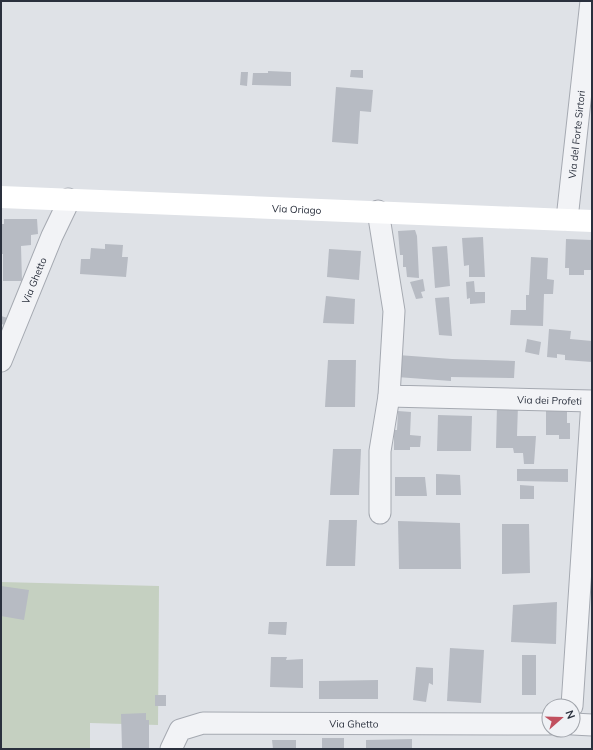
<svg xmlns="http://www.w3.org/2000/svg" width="593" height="750" viewBox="0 0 593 750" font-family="Mulish,sans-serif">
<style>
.green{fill:#c5d0c1}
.building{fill:#b7bbc3}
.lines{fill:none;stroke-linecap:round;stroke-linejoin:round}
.street-casing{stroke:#a5a9b1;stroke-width:23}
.street{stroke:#f2f3f6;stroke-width:21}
.secondary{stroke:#fff;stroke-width:22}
.labels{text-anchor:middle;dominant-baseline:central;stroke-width:3;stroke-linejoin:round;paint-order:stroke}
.street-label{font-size:10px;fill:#2a303d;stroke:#eff1f5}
</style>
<rect width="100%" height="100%" fill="#dfe2e7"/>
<path class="green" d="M 1,582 L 159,586 L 158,725 L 90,723 L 90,749 L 1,749 Z"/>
<g class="building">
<path d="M 351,70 L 363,70 L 363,78 L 350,77 Z"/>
<path d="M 268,71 L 291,72 L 291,86 L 252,85 L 253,73 L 268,73 Z"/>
<path d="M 241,72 L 248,72 L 247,86 L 240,85 Z"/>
<path d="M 336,87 L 373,90 L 371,112 L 360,111 L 358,144 L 332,142 Z"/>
<path d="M 4,219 L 37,219 L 38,234 L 31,235 L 31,245 L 21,246 L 22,281 L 3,281 L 3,254 L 1,254 L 1,224 L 4,224 Z"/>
<path d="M 415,230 L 417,236 L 419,278 L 407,277 L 406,267 L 403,267 L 403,255 L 400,255 L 398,231 Z"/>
<path d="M 483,237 L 485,277 L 469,277 L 469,265 L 464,266 L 462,238 Z"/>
<path d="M 566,239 L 592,240 L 592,270 L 584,270 L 584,275 L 569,275 L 569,268 L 565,268 Z"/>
<path d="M 105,244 L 123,245 L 122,257 L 128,257 L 126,277 L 80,274 L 81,259 L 90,259 L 91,248 L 105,249 Z"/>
<path d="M 447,246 L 450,286 L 435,288 L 432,247 Z"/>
<path d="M 329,249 L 361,251 L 359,280 L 327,277 Z"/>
<path d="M 531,257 L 548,258 L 547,279 L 554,280 L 553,294 L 544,294 L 543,326 L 510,325 L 511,310 L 526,310 L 526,295 L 529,295 Z"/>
<path d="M 423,279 L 425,291 L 421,292 L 423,298 L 416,299 L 410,282 Z"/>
<path d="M 474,281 L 475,292 L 485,292 L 485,303 L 470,304 L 470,298 L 467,299 L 466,282 Z"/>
<path d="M 326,296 L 355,299 L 354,324 L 323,323 Z"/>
<path d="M 449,297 L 452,336 L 439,335 L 435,298 Z"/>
<path d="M 1,316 L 11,319 L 9,326 L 1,324 Z"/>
<path d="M 549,329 L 571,331 L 570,339 L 592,341 L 592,362 L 565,360 L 565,355 L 557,354 L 557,358 L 547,357 Z"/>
<path d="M 527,339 L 541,342 L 539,355 L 525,352 Z"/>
<path d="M 398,355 L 452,359 L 515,361 L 514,378 L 451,377 L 451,381 L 397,377 Z"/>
<path d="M 328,360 L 356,360 L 355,407 L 325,407 Z"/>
<path d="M 497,405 L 518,405 L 517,436 L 536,436 L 534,464 L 524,464 L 523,453 L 514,453 L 513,448 L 496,448 Z"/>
<path d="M 546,406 L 567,406 L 567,423 L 570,423 L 570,439 L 559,439 L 559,435 L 546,435 Z"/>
<path d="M 398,411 L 411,412 L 410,435 L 421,436 L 420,447 L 410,447 L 410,450 L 394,450 L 394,430 L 397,430 Z"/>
<path d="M 438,415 L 472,416 L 471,451 L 437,451 Z"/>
<path d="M 333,449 L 361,449 L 359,495 L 330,495 Z"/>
<path d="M 517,469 L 568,469 L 568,482 L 517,481 Z"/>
<path d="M 436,474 L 460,475 L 461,495 L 436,495 Z"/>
<path d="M 395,477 L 425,477 L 427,496 L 395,496 Z"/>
<path d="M 520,485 L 534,486 L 534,499 L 520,499 Z"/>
<path d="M 329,520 L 357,520 L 355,566 L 326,566 Z"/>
<path d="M 398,521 L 460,523 L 461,569 L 399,569 Z"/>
<path d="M 502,524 L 529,524 L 530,573 L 502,574 Z"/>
<path d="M 1,586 L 29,590 L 24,620 L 1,616 Z"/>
<path d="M 557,602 L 556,644 L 511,642 L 513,605 Z"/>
<path d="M 269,622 L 287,622 L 286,635 L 268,634 Z"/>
<path d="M 450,648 L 484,650 L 481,703 L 447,701 Z"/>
<rect x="522" y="655" width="14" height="40"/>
<path d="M 271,657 L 287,657 L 286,660 L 303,659 L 303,688 L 270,687 Z"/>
<path d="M 416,667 L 433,668 L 433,685 L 429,683 L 426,702 L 413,700 Z"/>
<path d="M 378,680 L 378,699 L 319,699 L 319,681 Z"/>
<rect x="155" y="695" width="11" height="11"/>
<path d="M 146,713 L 146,720 L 149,720 L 149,749 L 122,749 L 121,714 Z"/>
<rect x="322" y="738" width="22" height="11"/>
<path d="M 412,739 L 412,749 L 366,749 L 366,740 Z"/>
<path d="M 272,740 L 296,740 L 296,749 L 273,749 Z"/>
</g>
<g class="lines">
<g class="street-casing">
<g id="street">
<path id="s1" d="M 378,211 L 394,311 L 389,396 L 592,401 L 572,706"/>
<path id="s2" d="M 567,219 L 591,1"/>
<path id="s3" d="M 1,361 L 52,236 L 66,207 L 68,199"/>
<path d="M 380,513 L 380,451 L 389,396"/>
<path d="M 573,724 L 592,725"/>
<path id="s4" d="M 171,749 L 180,730 L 203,723 L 549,724"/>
</g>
</g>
<use href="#street" class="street"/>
<path class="secondary" id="s5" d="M 1,197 L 592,221"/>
</g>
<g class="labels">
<g class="street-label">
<text stroke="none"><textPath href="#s2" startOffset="85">Via del Forte Sirtori</textPath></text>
<text stroke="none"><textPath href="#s5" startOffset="296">Via Oriago</textPath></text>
<text stroke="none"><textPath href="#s3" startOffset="87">Via Ghetto</textPath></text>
<text stroke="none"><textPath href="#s1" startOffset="347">Via dei Profeti</textPath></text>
<text stroke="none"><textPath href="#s4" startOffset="196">Via Ghetto</textPath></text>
</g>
</g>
<rect width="593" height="750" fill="none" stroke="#2a303d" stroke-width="4"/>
<g transform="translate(561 718) rotate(70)"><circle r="19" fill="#eff1f5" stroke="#a0a4ab"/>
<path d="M0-3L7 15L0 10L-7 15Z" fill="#c1505f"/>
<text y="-6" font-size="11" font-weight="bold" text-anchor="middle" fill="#2a303d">N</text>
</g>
</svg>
